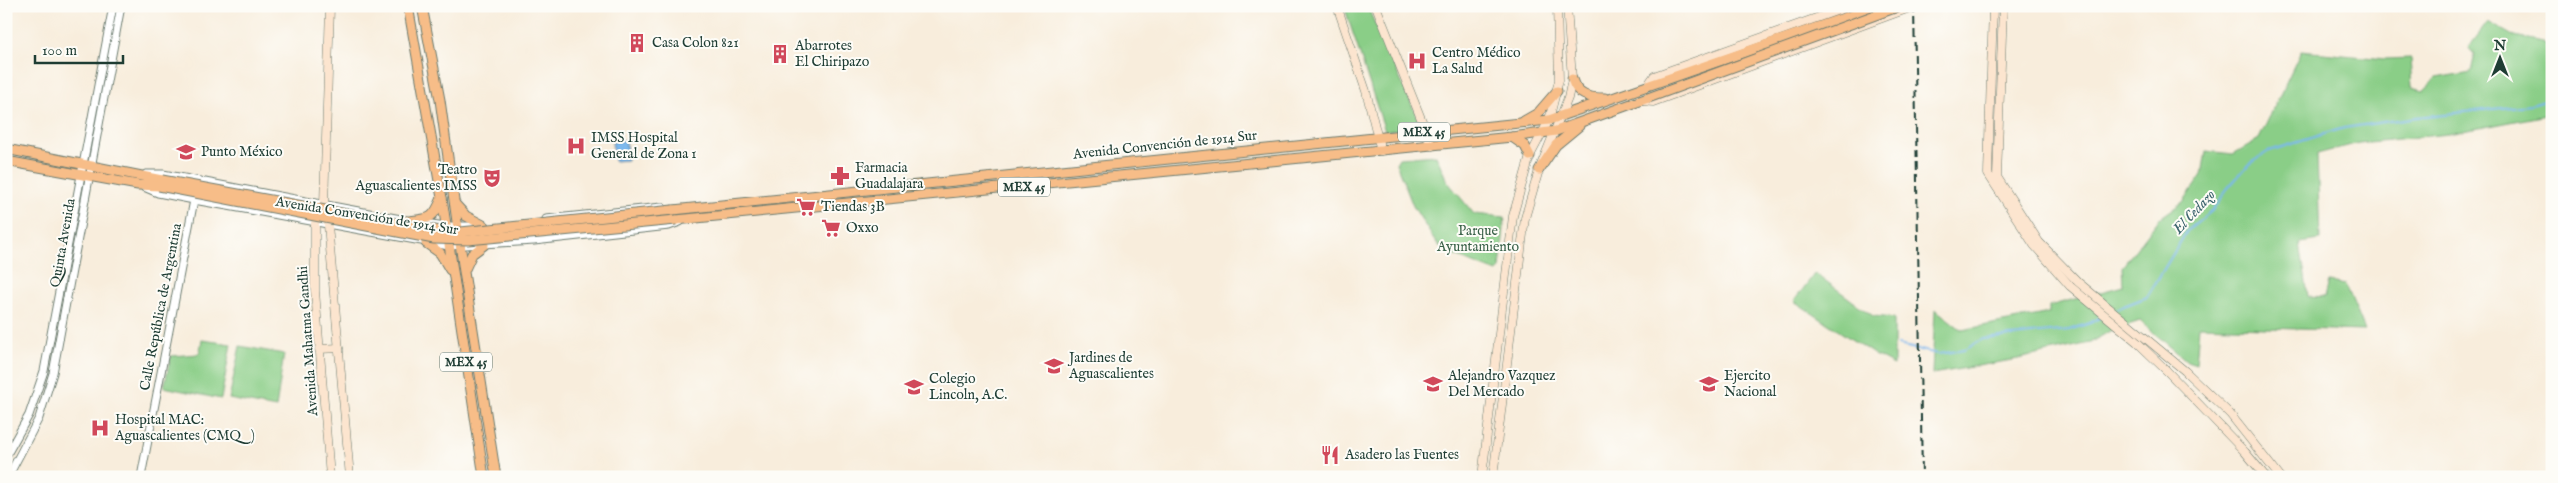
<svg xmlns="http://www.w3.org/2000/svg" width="2558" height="483" viewBox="0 0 2558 483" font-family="'IM FELL English',serif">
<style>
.green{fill:#8ace87;stroke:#54865e}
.water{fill:#7ab7ed;stroke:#4c7a90}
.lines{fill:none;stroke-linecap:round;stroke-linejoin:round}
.stream{stroke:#7ab7ed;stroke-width:2}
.tertiary-casing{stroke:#6b7b6f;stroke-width:9}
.secondary-casing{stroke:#6b7b6f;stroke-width:9}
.primary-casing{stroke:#6b7b6f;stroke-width:11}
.tertiary{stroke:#fff;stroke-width:7}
.secondary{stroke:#fce5cf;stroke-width:8}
.primary{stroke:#f7bd88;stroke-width:9}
.rail{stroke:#1f3d34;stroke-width:2;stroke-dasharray:8 4;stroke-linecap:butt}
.primary-bridge-casing{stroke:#6b7b6f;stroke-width:11;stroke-linecap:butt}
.primary-bridge{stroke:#f7bd88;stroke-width:9}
.labels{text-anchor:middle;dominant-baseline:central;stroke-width:4;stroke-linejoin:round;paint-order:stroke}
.shield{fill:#fdfcf7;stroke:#62766e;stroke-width:1}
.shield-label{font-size:12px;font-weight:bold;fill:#1f3d34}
.poi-label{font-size:14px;fill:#1f3d34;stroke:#fdfcf7;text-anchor:start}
.street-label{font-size:14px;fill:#1f3d34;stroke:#fdfcf7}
.park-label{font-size:14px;fill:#3a6149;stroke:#fdfcf7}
.water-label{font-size:15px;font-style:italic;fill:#3a626c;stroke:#fdfcf7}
</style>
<rect width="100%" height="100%" fill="#fdfcf7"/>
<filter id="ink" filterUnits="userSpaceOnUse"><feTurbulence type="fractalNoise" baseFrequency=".02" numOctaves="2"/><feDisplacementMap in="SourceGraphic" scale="10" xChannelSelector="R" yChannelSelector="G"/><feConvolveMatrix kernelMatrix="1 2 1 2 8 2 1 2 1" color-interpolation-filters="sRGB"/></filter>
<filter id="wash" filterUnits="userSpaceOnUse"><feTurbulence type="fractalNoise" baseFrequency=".0096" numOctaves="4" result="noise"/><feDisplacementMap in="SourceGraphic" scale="20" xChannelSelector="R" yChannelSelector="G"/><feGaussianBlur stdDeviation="1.12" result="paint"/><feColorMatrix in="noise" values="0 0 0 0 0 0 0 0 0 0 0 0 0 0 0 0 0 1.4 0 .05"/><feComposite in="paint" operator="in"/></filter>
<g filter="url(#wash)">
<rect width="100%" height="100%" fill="#f8eddc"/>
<g class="green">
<path d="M 1344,6 L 1367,6 L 1422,127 L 1385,131 Z"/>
<path d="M 2488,22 L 2515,37 L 2552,45 L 2552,114 L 2448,134 L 2359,143 L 2317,154 L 2320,240 L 2300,243 L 2308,296 L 2325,297 L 2329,282 L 2346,285 L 2365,331 L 2199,326 L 2196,364 L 2187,361 L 2140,321 L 2110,331 L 2090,343 L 2018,359 L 1932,374 L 1935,309 L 1962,330 L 2049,313 L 2049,306 L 2123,286 L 2122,267 L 2160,218 L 2183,202 L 2202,175 L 2206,151 L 2233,154 L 2259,139 L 2301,51 L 2385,59 L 2410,58 L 2412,87 L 2424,90 L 2437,78 L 2471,72 L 2475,54 L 2469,47 Z"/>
<path d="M 1436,155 L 1447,181 L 1474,214 L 1505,217 L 1500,269 L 1497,272 L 1445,252 L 1435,241 L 1413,206 L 1396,163 L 1399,158 Z"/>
<path d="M 1815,273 L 1873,316 L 1894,318 L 1894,365 L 1875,355 L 1794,301 Z"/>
<path d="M 202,340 L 231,344 L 221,399 L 164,387 L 171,356 L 199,354 Z"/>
<path d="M 240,346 L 284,354 L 276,408 L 229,399 Z"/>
</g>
<path class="water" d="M 626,140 L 627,160 L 614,161 L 612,142 Z"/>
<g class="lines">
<g class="stream">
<path d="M 2116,309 L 2147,297 L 2187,231 L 2213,210 L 2227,189 L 2249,164 L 2269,151 L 2344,128 L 2417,117 L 2531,105 L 2552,99"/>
<path d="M 1898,345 L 1938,354 L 1964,350 L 1983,339 L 2069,330 L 2090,323 L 2103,316"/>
</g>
</g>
</g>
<g filter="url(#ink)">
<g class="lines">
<g class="tertiary-casing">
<g id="tertiary">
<path d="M 146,174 L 163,174 L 406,220"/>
<path d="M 144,187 L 158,193 L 194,200 L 449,246 L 534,241 L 669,226 L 680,222"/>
<path d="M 546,219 L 662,207"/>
<path d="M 417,222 L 446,226 L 483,226"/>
<path d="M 6,456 L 29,415 L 44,371 L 113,6"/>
<path d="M 8,477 L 39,418 L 53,373 L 121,6"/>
<path d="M 141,477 L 194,200"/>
</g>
</g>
<g class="secondary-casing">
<g id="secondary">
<path d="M 330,6 L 324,205 L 328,225 L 350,477"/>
<path d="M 1337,6 L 1366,91 L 1381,151"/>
<path d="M 1376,6 L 1432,146"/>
<path d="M 1993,6 L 1988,174 L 2034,245 L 2070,286 L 2137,342 L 2167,371 L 2245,452 L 2266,477"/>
<path d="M 2003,6 L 1997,177 L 2039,242 L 2078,282 L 2185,371 L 2230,414 L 2280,477"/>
<path d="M 1647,86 L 1654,76 L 1850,6"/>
<path d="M 1640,101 L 1653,102 L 1915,6"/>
<path d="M 320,213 L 315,223 L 315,291 L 330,477"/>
<path d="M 319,349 L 339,348"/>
<path d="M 1482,477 L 1513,216 L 1530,156 L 1549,120 L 1559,80 L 1557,6"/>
<path d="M 1493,477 L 1525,218 L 1539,170 L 1568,98 L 1572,79 L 1567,6"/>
</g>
</g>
<g class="primary-casing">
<g id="primary">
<path d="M 408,6 L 442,198 L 484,477"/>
<path d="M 422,6 L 440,100 L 464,272 L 496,477"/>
<path d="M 1572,79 C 1577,96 1589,98 1605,98"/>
<path d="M 1524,121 L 1538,113 L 1557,91"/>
<path d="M 1512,137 L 1525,146 L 1530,156"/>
<path d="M 6,149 L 162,180"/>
<path d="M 6,161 L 138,185 L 159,186"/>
<path d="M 1539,170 L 1556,145 L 1579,126"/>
<path d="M 455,204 L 466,216 L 485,226"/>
<path d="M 673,210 L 1549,120 L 1878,6"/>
<path d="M 676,220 L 1512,137 L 1556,131 L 1648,98"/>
<path d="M 407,221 C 430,219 433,220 442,198"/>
<path d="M 426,243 L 440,253 L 450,270"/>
<path d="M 465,269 L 472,254 L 484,245"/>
</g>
</g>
<use href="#tertiary" class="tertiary"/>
<use href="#secondary" class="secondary"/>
<use href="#primary" class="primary"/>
<path class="rail" d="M 1914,6 L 1922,477"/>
<g class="primary-bridge-casing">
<g id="primary-bridge">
<path d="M 1648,98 L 1900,6"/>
<path d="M 162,180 L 451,233 L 673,210"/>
<path d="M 159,186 L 434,239 L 468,240 L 676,220"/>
</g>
</g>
<use href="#primary-bridge" class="primary-bridge"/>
</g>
</g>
<defs>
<g id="building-bare" transform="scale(1.5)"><path d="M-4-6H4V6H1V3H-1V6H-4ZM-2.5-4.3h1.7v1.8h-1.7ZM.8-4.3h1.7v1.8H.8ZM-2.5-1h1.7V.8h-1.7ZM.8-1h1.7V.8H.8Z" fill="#d1495b" stroke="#fdfcf7" stroke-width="2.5" paint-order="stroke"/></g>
<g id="hospital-bare" transform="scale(1.5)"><path d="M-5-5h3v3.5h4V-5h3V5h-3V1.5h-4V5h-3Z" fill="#d1495b" stroke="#fdfcf7" stroke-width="2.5" paint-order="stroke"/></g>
<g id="school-bare" transform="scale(1.5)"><path d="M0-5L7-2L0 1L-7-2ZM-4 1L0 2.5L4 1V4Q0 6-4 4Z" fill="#d1495b" stroke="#fdfcf7" stroke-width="2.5" paint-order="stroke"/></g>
<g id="pharmacy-bare" transform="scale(1.5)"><path d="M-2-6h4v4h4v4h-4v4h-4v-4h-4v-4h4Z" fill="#d1495b" stroke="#fdfcf7" stroke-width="2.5" paint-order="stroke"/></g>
<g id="theatre-bare" transform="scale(1.5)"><path d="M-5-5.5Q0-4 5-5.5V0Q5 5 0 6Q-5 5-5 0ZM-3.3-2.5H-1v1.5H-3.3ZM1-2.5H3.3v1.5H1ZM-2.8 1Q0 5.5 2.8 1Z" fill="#d1495b" stroke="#fdfcf7" stroke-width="2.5" paint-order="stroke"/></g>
<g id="supermarket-bare" transform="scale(1.5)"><path d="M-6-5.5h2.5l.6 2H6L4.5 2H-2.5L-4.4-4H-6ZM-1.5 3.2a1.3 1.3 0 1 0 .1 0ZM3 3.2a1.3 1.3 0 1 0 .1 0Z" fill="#d1495b" stroke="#fdfcf7" stroke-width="2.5" paint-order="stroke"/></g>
<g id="restaurant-bare" transform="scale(1.5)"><path d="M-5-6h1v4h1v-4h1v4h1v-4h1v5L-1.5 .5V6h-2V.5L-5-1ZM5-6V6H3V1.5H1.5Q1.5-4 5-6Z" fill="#d1495b" stroke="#fdfcf7" stroke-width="2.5" paint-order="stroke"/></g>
</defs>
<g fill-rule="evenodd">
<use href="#building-bare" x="637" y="43"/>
<use href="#building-bare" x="780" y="54"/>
<use href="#hospital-bare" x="1417" y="61"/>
<use href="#hospital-bare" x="576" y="146"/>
<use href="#school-bare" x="186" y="152"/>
<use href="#pharmacy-bare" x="840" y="176"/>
<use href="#theatre-bare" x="492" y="178"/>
<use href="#supermarket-bare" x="806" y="207"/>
<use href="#supermarket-bare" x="831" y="228"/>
<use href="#school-bare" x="1054" y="366"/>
<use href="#school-bare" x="1433" y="384"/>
<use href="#school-bare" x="1709" y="384"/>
<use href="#school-bare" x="914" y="387"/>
<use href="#hospital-bare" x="100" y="428"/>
<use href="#restaurant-bare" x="1330" y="455"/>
</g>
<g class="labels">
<g class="shield">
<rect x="1398" y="122.5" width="52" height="19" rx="4"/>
<rect x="998" y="177.5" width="52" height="19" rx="4"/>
<rect x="440" y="352.5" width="52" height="19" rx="4"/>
</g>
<g class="shield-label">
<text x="1424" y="132">MEX 45</text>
<text x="1024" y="187">MEX 45</text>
<text x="466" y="362">MEX 45</text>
</g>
<g class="poi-label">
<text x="652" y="43">Casa Colon 821</text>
<text x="795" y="46">Abarrotes<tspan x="795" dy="16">El Chiripazo</tspan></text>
<text x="1432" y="53">Centro Médico<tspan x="1432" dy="16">La Salud</tspan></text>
<text x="591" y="138">IMSS Hospital<tspan x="591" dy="16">General de Zona 1</tspan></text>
<text x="201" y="152">Punto México</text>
<text x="855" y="168">Farmacia<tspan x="855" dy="16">Guadalajara</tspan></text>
<text x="477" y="170" text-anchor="end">Teatro<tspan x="477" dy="16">Aguascalientes IMSS</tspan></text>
<text x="821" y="207">Tiendas 3B</text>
<text x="846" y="228">Oxxo</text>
<text x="1069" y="358">Jardines de<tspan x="1069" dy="16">Aguascalientes</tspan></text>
<text x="1448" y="376">Alejandro Vazquez<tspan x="1448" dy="16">Del Mercado</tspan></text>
<text x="1724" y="376">Ejercito<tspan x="1724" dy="16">Nacional</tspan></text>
<text x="929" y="379">Colegio<tspan x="929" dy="16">Lincoln, A.C.</tspan></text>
<text x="115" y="420">Hospital MAC:<tspan x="115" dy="16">Aguascalientes (CMQ)</tspan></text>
<text x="1345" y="455">Asadero las Fuentes</text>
</g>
<g class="street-label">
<text transform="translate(1165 145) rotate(-6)">Avenida Convención de 1914 Sur</text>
<text transform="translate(367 216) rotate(9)">Avenida Convención de 1914 Sur</text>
<text transform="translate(63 243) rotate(-80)">Quinta Avenida</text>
<text transform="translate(161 307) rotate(-79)">Calle República de Argentina</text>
<text transform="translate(308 341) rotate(-94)">Avenida Mahatma Gandhi</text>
</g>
<g class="park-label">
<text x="1478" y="231">Parque<tspan x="1478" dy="16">Ayuntamiento</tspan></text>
</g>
<g class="water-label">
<text transform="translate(2194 212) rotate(-47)">El Cedazo</text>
</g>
</g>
<rect width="2558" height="483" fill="none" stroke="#fdfcf7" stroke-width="25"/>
<g transform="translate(2500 58)" stroke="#fdfcf7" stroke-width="4" paint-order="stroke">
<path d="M0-4L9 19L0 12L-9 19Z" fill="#1f3d34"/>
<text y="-8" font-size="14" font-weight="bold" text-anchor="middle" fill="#1f3d34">N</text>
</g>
<path d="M35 55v8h88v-8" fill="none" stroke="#1f3d34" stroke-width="2.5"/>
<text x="42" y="55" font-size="15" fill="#1f3d34" stroke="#fdfcf7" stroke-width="4" paint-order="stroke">100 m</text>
</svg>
